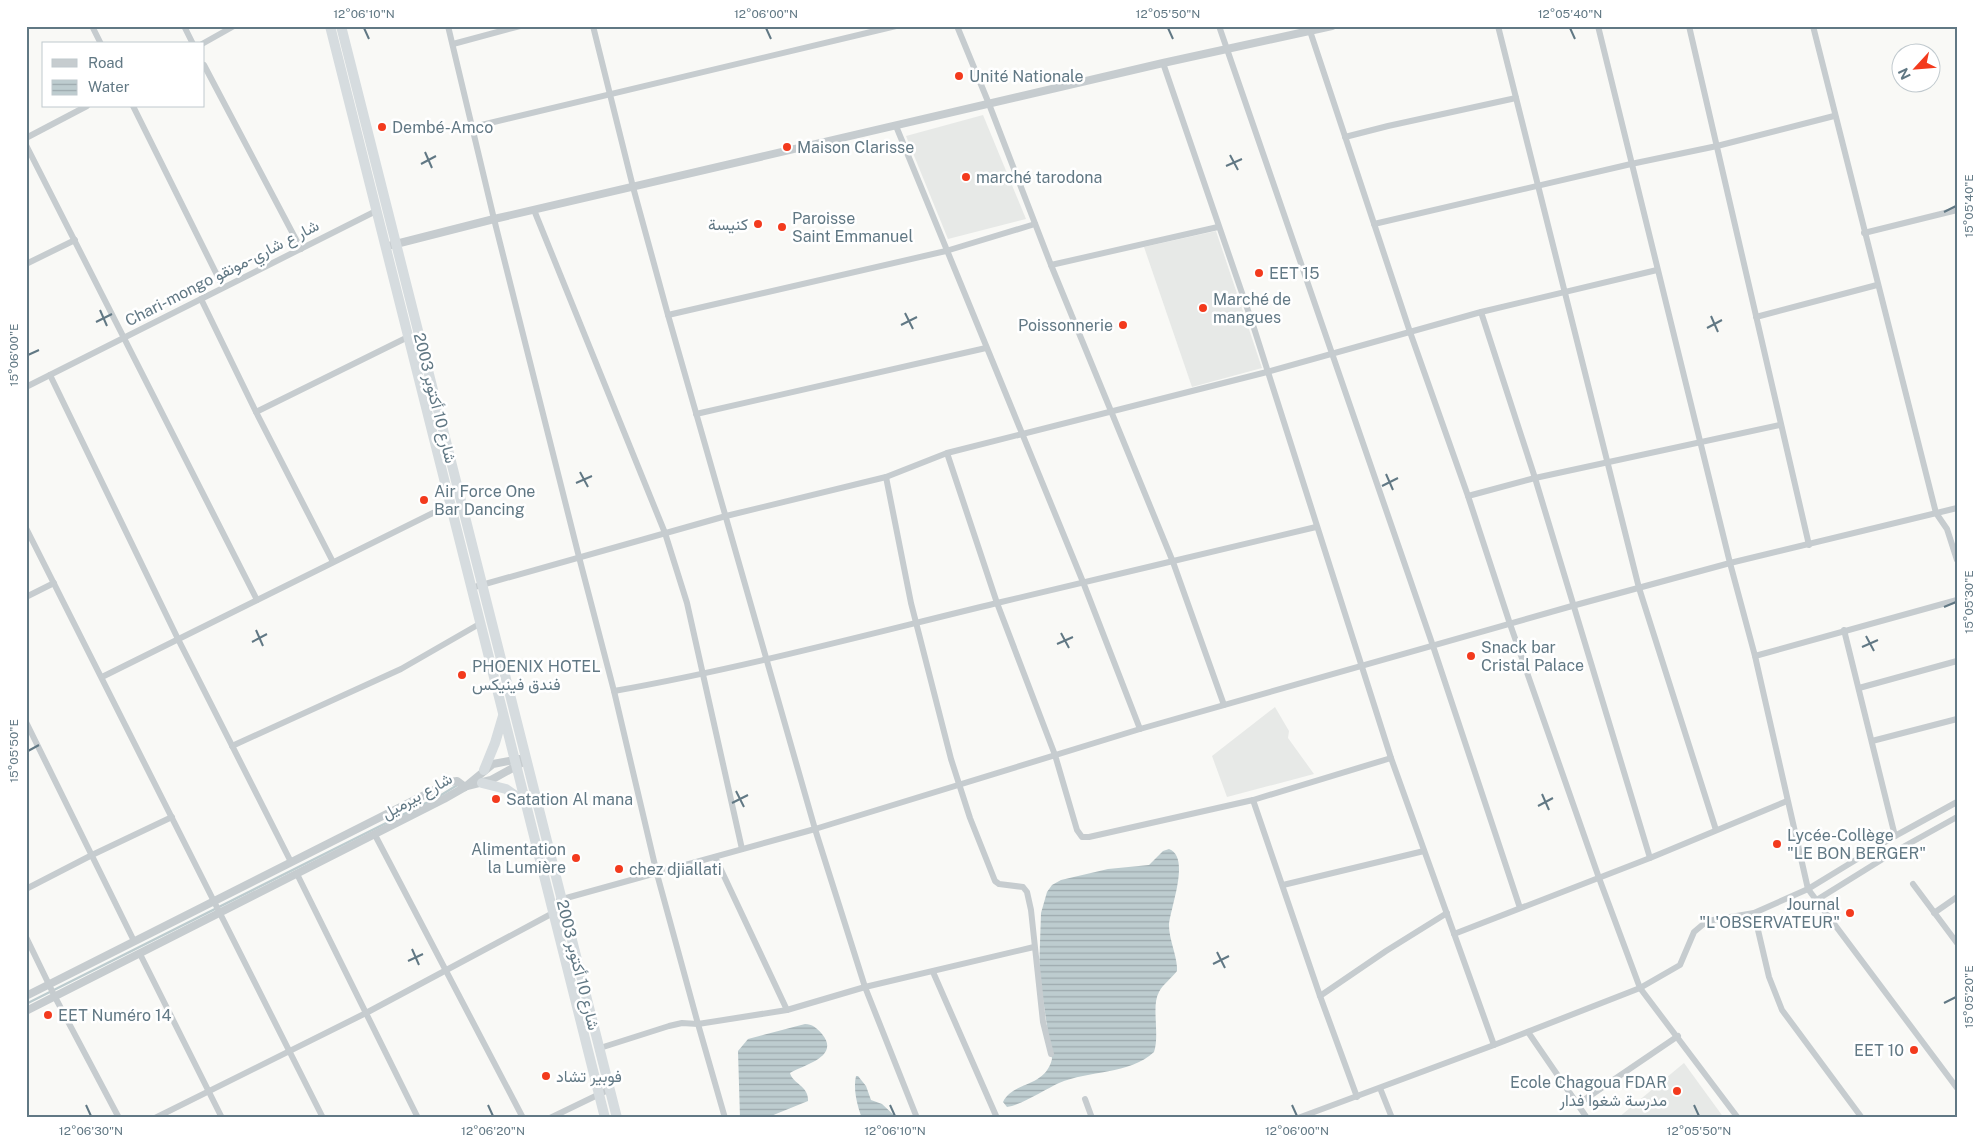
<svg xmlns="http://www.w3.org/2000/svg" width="1983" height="1144" viewBox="0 0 1983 1144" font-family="'Public Sans',Vazirmatn,sans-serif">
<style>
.built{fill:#e7e9e7}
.water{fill:url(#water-rules)}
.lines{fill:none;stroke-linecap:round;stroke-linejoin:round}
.stream{stroke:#bdcccf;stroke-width:2.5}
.minor{stroke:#c6cccf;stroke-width:6}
.tertiary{stroke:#c6cccf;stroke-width:8}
.trunk{stroke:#d6dcdf;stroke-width:10}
.ticks{fill:none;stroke:#617884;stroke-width:2}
.poi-dot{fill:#f33a1d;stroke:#fff;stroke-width:2}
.labels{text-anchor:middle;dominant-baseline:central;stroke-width:5;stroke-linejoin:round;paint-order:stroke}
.poi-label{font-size:16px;fill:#617884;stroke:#fff;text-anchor:start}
.street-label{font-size:16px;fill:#617884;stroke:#fff}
.neatline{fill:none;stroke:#617884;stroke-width:2}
.ticks-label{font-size:12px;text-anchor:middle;fill:#617884}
</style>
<defs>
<pattern id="water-rules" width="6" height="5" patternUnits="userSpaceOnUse" patternTransform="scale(1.25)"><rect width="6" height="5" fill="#bdcccf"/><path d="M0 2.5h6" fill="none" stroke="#9daaae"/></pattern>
</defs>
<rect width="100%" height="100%" fill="#f9f9f6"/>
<g class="built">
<path d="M 983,115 L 1026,219 L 948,239 L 906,136 Z"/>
<path d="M 1216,231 L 1262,368 L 1192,387 L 1144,247 Z"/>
<path d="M 1275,707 L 1289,731 L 1288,738 L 1314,774 L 1227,797 L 1212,756 Z"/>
<path d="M 1684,1063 L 1724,1118 L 1618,1118 Z"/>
</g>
<g class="water">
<path d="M 1169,849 C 1191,857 1170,908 1169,925 C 1169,939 1176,953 1177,967 L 1177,971 C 1172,978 1163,984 1159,992 C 1151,1006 1160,1034 1154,1052 C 1129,1075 1089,1070 1059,1083 C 1046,1089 1019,1106 1007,1107 L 1003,1102 C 1013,1081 1045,1088 1052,1059 L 1039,973 L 1041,913 L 1047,892 L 1052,885 L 1061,880 L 1108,869 L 1149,865 L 1163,851 Z"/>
<path d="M 805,1024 C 812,1024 817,1028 822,1034 C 841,1057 803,1065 790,1073 C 793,1084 809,1086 808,1101 L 766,1118 L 740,1118 L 738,1051 L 748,1039 Z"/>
<path d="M 856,1076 L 858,1076 L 866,1086 L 871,1100 L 882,1104 L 897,1118 L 862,1118 C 857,1106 853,1088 856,1076 Z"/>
</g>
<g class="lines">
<path class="stream" d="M 26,1004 L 438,797 L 459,784"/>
<g class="minor">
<path d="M 92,26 L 101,44"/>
<path d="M 184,26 L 193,44"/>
<path d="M 448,26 L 494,219 L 579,557 L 614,691 L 657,874 L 698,1024 L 725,1118"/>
<path d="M 593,26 L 633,187 L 668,315 L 815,829 L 865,987 L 917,1118"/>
<path d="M 957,26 L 989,104 L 1051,265 L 1173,562 L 1224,705"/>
<path d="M 1219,26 L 1433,646 L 1520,908"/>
<path d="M 1498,26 L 1639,588 L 1716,830"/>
<path d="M 1598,26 L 1730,563 L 1755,656 L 1808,889 L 1957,1088"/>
<path d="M 1689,26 L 1809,545"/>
<path d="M 1813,26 L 1936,513 L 1947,529 L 1957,560"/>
<path d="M 1310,31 L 1410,332 L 1468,496 L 1510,624 L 1599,878 L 1640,988 L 1738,1118"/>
<path d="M 202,44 L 234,26"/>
<path d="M 453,44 L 520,26"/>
<path d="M 1163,63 L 1253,325 L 1391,758 L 1494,1045"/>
<path d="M 204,65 L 301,249"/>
<path d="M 133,106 L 223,287"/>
<path d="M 896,126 L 1083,582 L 1140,729"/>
<path d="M 473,127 L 896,26"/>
<path d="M 1345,137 L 1388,126 L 1516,98"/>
<path d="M 26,138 L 87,106"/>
<path d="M 26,145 L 257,600"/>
<path d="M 534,210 L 665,533 L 687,603 L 742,849"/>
<path d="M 1374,224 L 1631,164 L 1717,146 L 1834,116"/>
<path d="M 1864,233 L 1957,210"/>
<path d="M 26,264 L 75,240"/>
<path d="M 1051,265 L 1218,227"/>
<path d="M 201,299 L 256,412 L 333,562"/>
<path d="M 1481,312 L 1535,478 L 1650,858"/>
<path d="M 668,315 L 946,251 L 1035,224"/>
<path d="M 1756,317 L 1877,285"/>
<path d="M 50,375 L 178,639 L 291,862"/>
<path d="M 26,387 L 376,211"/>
<path d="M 256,412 L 408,337"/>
<path d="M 696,414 L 986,348"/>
<path d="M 947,453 L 997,603 L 1055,755 L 1077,830 L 1082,837 L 1089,837 L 1253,800"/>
<path d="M 886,477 L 911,603 L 951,759 L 970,818 L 995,881 L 999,884 L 1023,887 L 1027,892 L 1031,910 L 1043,1022 L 1051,1054"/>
<path d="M 1468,496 L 1535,478 L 1780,425"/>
<path d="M 26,528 L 323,1118"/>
<path d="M 471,588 L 726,516 L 886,477 L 947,453 L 1267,372 L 1481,312 L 1657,270"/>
<path d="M 26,597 L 54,583"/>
<path d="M 1844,630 L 1895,836"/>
<path d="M 1755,656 L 1957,600"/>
<path d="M 102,677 L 451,504"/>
<path d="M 1859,688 L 1957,661"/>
<path d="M 614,691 C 743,668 869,634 997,603 C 1103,577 1210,553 1316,527"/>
<path d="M 26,722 L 134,941"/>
<path d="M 1872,741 L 1957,719"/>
<path d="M 232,746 L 401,669 L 481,623"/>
<path d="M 375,835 L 523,1118"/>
<path d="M 715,857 L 787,1010"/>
<path d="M 297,874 L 418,1118"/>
<path d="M 1913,884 L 1957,943"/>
<path d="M 1283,885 L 1424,851"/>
<path d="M 26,889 L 92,855 L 172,817"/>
<path d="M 559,900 L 815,829 L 1140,729 L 1572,606 L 1730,563 L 1957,508"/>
<path d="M 1815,901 L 1894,852 L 1957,817"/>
<path d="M 1754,913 L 1769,977 L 1782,1010 L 1862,1118"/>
<path d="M 1934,913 L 1957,897"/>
<path d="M 1454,934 L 1650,858 L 1787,801"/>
<path d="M 26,937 L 55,997 L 119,1118"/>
<path d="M 140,954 L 222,1118"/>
<path d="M 933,972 L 997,1118"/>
<path d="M 1320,996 L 1386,951 L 1447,913"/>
<path d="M 1528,1032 L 1587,1118"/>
<path d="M 600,1048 L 669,1026 L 682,1023 L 698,1024 L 787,1010 L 865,987 L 1034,947"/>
<path d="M 1380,1088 L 1392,1118"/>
<path d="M 1357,1097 L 1320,996 L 1253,800 L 1391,758"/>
<path d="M 1085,1099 L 1092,1118"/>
<path d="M 1578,1104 L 1678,1036"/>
<path d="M 155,1118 L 366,1013 L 553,913"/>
<path d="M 550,1118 L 610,1089"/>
<path d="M 1298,1118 L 1494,1045 L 1640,988 L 1680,965 L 1694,932 L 1707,921 L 1754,913 L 1808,889 L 1895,836 L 1957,802"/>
</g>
<g class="tertiary">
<path d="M 392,245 L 494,219 L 1163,63 L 1332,26"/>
<path d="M 467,786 L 491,780 L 520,764"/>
<path d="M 26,996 L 450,782 L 457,781 L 465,787"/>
<path d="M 26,1011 L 444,799 L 465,787 L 493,764 L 519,759"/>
</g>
<g class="trunk">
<path d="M 330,26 L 605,1118"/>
<path d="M 341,26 L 617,1118"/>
<path d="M 484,770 L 495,743 L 503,716"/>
<path d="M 482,783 L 506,789 L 526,803"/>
</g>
</g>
<path class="ticks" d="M 364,28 L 369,39M 766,28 L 771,39M 1168,28 L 1173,39M 1570,28 L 1575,39M 425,152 L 432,168M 1230,155 L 1238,170M 421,164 L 436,156M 1226,166 L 1242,159M 1944,212 L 1956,206M 100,310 L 107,326M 905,313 L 913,329M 1711,316 L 1718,332M 96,322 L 112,314M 901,325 L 917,317M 1707,328 L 1722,320M 28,355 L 39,350M 580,472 L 588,487M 1386,474 L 1393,490M 576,483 L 592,476M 1382,486 L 1398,478M 1944,607 L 1956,602M 256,630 L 263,646M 1061,633 L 1069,648M 1866,636 L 1874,651M 252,642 L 267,634M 1057,644 L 1073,637M 1862,647 L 1878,640M 28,751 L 39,745M 736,791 L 744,807M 1542,794 L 1549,810M 732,803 L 748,795M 1538,806 L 1553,798M 412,949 L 419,965M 1217,952 L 1225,968M 408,961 L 423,954M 1213,964 L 1229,956M 1944,1003 L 1956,997M 86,1105 L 91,1116M 488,1105 L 493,1116M 890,1105 L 895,1116M 1292,1105 L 1297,1116M 1694,1105 L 1699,1116"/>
<g class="poi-dot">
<circle cx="959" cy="76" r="5"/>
<circle cx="382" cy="127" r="5"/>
<circle cx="787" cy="147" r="5"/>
<circle cx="966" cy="177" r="5"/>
<circle cx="758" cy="224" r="5"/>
<circle cx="782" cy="227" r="5"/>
<circle cx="1259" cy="273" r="5"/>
<circle cx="1203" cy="308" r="5"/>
<circle cx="1123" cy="325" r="5"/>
<circle cx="424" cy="500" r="5"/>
<circle cx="1471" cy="656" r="5"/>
<circle cx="462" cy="675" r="5"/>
<circle cx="496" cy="799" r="5"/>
<circle cx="1777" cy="844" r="5"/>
<circle cx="576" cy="858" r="5"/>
<circle cx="619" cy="869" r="5"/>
<circle cx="1850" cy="913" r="5"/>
<circle cx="48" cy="1015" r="5"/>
<circle cx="1914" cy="1050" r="5"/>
<circle cx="546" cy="1076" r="5"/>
<circle cx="1677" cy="1091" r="5"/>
</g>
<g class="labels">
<g class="poi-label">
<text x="969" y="76">Unité Nationale</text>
<text x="392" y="127">Dembé-Amco</text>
<text x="797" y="147">Maison Clarisse</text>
<text x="976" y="177">marché tarodona</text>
<text x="792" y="218">Paroisse<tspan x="792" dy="18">Saint Emmanuel</tspan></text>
<text x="748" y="224" text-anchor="end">كنيسة</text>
<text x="1269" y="273">EET 15</text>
<text x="1213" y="299">Marché de<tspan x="1213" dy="18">mangues</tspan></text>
<text x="1113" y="325" text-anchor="end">Poissonnerie</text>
<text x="434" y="491">Air Force One<tspan x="434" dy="18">Bar Dancing</tspan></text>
<text x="1481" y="647">Snack bar<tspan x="1481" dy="18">Cristal Palace</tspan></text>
<text x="472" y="666">PHOENIX HOTEL<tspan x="472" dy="18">فندق فينيكس</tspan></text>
<text x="506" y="799">Satation Al mana</text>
<text x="1787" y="835">Lycée-Collège<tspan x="1787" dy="18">"LE BON BERGER"</tspan></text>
<text x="566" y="849" text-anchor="end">Alimentation<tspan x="566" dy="18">la Lumière</tspan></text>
<text x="629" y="869">chez djiallati</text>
<text x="1840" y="904" text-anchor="end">Journal<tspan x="1840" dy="18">"L'OBSERVATEUR"</tspan></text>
<text x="58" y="1015">EET Numéro 14</text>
<text x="1904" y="1050" text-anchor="end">EET 10</text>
<text x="556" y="1076">فوبير تشاد</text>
<text x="1667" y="1082" text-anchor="end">Ecole Chagoua FDAR<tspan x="1667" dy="18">مدرسة شغوا فدار</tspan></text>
</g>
<g class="street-label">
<text transform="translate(222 273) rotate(-27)">Chari-mongo شار ع شاري-مونقو</text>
<text transform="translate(435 398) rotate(76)">شارع 10 أكتوبر 2003</text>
<text transform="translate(417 796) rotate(-29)">شارع بيرميل</text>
<text transform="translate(578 965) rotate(76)">شارع 10 أكتوبر 2003</text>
</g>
</g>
<rect width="1983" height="1144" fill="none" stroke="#ffffff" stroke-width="55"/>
<rect x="42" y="42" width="162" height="65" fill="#ffffff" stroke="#c0c9ce"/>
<rect x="52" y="59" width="25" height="8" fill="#c6cccf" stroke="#c0c9ce"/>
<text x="88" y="68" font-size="15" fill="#617884">Road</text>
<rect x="52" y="80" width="25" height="15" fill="url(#water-rules)" stroke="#c0c9ce"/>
<text x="88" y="92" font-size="15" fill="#617884">Water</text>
<g transform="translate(1916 68) rotate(244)"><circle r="24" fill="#ffffff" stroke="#c0c9ce"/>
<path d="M0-4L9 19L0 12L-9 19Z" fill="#f33a1d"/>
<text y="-8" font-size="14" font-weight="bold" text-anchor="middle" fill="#617884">N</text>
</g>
<rect x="28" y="28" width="1928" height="1088" class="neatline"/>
<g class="ticks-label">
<text x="364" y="18">12°06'10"N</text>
<text x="766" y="18">12°06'00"N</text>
<text x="1168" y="18">12°05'50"N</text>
<text x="1570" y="18">12°05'40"N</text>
<text transform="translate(1969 206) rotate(-90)" y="4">15°05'40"E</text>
<text transform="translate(14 355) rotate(-90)" y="4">15°06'00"E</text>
<text transform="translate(1969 602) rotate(-90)" y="4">15°05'30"E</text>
<text transform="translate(14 751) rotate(-90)" y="4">15°05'50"E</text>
<text transform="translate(1969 997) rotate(-90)" y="4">15°05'20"E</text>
<text x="91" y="1135">12°06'30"N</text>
<text x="493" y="1135">12°06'20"N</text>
<text x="895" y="1135">12°06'10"N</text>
<text x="1297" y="1135">12°06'00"N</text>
<text x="1699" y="1135">12°05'50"N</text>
</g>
</svg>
